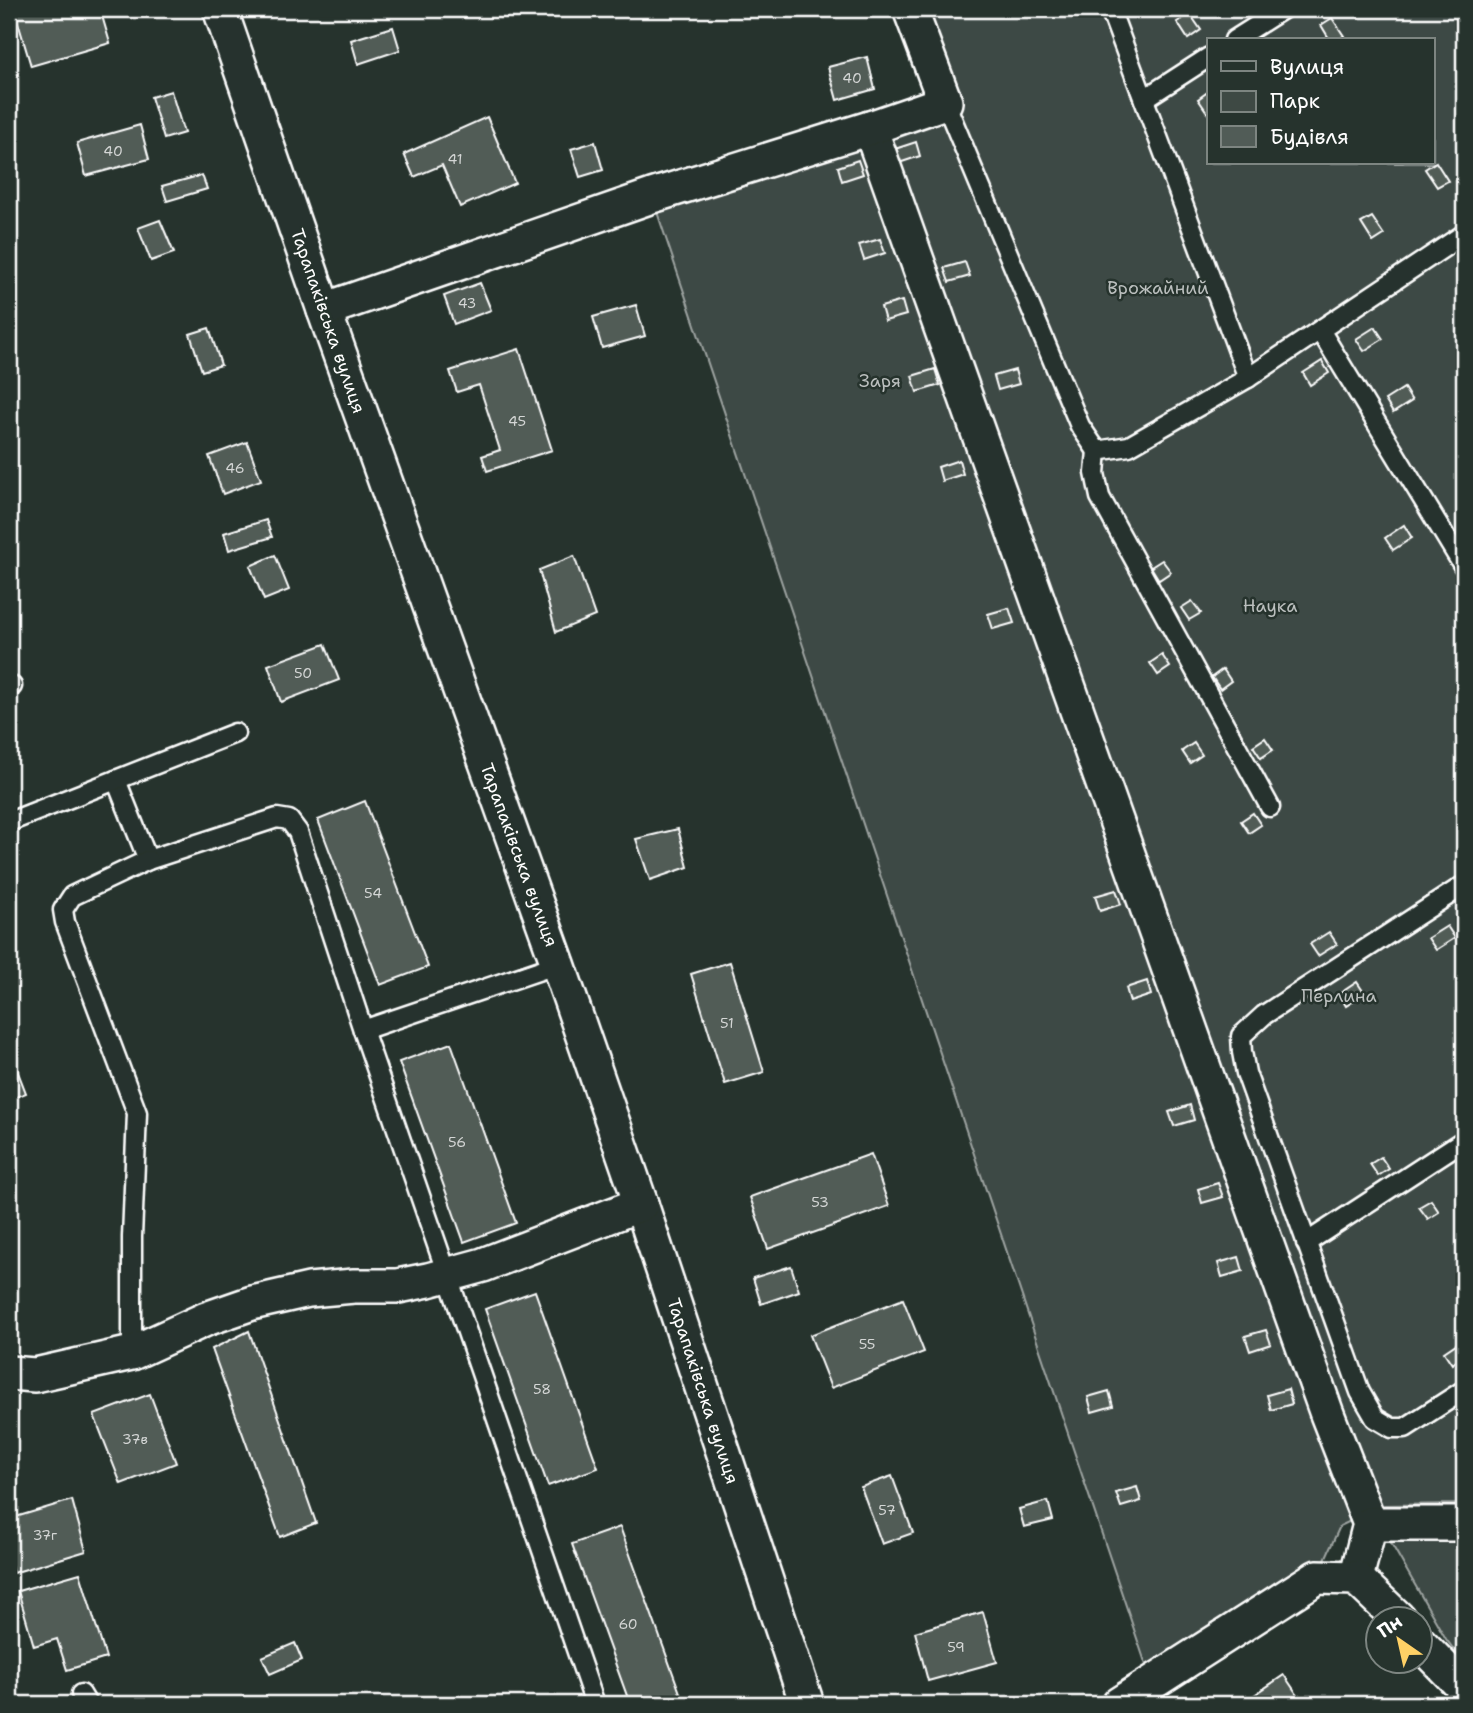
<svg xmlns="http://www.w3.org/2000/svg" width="1473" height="1713" viewBox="0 0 1473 1713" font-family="'Shantell Sans',sans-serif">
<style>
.green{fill:#3e4944;stroke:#9ea4a2;stroke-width:2;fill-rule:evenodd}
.building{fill:#515c57;stroke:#fff;stroke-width:2}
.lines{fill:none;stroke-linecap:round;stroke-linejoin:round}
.lane-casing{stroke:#fff;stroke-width:23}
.street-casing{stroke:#fff;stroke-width:38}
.lane{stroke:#26332d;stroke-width:18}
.street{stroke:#26332d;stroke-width:33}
.labels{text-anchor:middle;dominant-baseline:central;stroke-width:5;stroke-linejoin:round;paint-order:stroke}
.number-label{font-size:14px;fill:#d4d6d5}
.park-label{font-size:18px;fill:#bbbfbe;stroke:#26332d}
.street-label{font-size:18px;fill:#fff;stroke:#26332d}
</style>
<rect width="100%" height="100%" fill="#26332d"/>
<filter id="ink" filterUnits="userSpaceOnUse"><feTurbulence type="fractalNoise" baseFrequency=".0143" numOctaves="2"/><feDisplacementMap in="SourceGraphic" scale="14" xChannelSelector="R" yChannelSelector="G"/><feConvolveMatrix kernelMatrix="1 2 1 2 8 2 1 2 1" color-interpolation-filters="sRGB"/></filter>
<g filter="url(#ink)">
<g class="green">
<path d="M 910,9 L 1464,9 L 1464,1504 L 1384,1505 L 1340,1526 L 1317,1577 L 1152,1683 L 654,203 L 948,110 ZM 1209,40 L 1433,40 L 1433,163 L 1209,163 Z"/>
<path d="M 1412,1536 L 1464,1536 L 1464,1663 L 1446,1639 L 1391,1543 Z"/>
</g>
<g class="building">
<path d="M 14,9 L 100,9 L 110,43 L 31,66 Z"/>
<path d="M 1190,14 L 1201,30 L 1188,39 L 1177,22 Z"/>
<path d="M 1332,18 L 1344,36 L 1337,40 L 1330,40 L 1321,25 Z"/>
<path d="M 393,27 L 400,50 L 358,64 L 351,40 Z"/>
<path d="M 867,57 L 875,89 L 837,100 L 828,67 Z"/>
<path d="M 171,91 L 184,133 L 164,139 L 151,97 Z"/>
<path d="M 1209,91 L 1209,115 L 1198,99 Z"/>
<path d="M 487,117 L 515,183 L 460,207 L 442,165 L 414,177 L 404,154 Z"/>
<path d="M 140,125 L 149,159 L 86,176 L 77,143 Z"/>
<path d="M 595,142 L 603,170 L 580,177 L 571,149 Z"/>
<path d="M 916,142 L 920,156 L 899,163 L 895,149 Z"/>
<path d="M 858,160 L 863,174 L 842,181 L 838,167 Z"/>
<path d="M 1436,162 L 1448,181 L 1437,187 L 1425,169 Z"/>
<path d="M 202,175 L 207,189 L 167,201 L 162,186 Z"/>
<path d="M 1372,217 L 1384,235 L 1373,242 L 1361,223 Z"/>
<path d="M 160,220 L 174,253 L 151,261 L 138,228 Z"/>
<path d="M 880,239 L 885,253 L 864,260 L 859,245 Z"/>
<path d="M 965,262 L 970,276 L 949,282 L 944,268 Z"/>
<path d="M 480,283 L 491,310 L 454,324 L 444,296 Z"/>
<path d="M 902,301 L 906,315 L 885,321 L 881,307 Z"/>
<path d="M 636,305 L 645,336 L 602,348 L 593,317 Z"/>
<path d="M 1375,327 L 1383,339 L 1364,351 L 1356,339 Z"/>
<path d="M 209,328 L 221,365 L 202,371 L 190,334 Z"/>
<path d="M 519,349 L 552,450 L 487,471 L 482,456 L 500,450 L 479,385 L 457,392 L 450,371 Z"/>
<path d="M 1322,361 L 1329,373 L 1310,385 L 1303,373 Z"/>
<path d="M 935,369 L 940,385 L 917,392 L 912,376 Z"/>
<path d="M 1015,370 L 1019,384 L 998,390 L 994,376 Z"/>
<path d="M 1404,388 L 1412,401 L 1393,413 L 1385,400 Z"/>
<path d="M 247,442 L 261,480 L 223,494 L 209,456 Z"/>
<path d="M 959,460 L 963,474 L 942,481 L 938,467 Z"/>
<path d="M 266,520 L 272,537 L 229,550 L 224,533 Z"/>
<path d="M 1404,525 L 1412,538 L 1393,550 L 1385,538 Z"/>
<path d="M 275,555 L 289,590 L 264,600 L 250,566 Z"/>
<path d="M 574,556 L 595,616 L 556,632 L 539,570 Z"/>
<path d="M 1162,560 L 1171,572 L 1159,580 L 1151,567 Z"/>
<path d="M 1192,601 L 1201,613 L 1189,620 L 1181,608 Z"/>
<path d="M 1009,608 L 1014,623 L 993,629 L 988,614 Z"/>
<path d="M 325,644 L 339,680 L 281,702 L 268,665 Z"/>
<path d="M 1162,655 L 1170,667 L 1158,675 L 1150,663 Z"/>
<path d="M 1223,669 L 1231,681 L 1220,689 L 1212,677 Z"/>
<path d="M 1265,738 L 1273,750 L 1261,758 L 1253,746 Z"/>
<path d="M 1194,743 L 1202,755 L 1190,763 L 1182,751 Z"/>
<path d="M 365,801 L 428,967 L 380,985 L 318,820 Z"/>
<path d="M 1253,813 L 1261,825 L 1249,833 L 1241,821 Z"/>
<path d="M 678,829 L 688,867 L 650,880 L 636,839 Z"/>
<path d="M 1116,890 L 1121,904 L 1100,911 L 1095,896 Z"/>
<path d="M 1447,926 L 1455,938 L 1436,950 L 1428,938 Z"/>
<path d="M 1329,932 L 1337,944 L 1318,956 L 1310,944 Z"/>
<path d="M 730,962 L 764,1072 L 725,1084 L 691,974 Z"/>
<path d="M 1147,981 L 1151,995 L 1130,1002 L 1126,988 Z"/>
<path d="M 1357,982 L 1365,994 L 1346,1006 L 1339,994 Z"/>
<path d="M 451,1043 L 516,1223 L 464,1242 L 399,1062 Z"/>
<path d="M 9,1049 L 26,1093 L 9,1100 Z"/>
<path d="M 1190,1105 L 1194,1120 L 1174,1126 L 1169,1112 Z"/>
<path d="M 871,1154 L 889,1206 L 768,1249 L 750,1197 Z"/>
<path d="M 1381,1157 L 1389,1169 L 1378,1176 L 1370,1164 Z"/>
<path d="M 1218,1183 L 1223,1197 L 1202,1203 L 1198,1189 Z"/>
<path d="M 1431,1200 L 1439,1212 L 1428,1219 L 1419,1207 Z"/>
<path d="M 1239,1257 L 1243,1271 L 1222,1277 L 1218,1263 Z"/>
<path d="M 791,1266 L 799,1291 L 761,1304 L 753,1278 Z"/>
<path d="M 535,1291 L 598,1468 L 548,1486 L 485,1309 Z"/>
<path d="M 903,1299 L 924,1352 L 831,1388 L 810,1335 Z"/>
<path d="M 1266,1330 L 1271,1344 L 1250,1351 L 1245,1336 Z"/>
<path d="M 249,1331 L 316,1523 L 280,1537 L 212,1349 Z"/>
<path d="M 1456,1344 L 1464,1356 L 1452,1364 L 1444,1352 Z"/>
<path d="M 1288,1389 L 1292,1404 L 1271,1410 L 1267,1395 Z"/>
<path d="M 1109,1391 L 1113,1406 L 1092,1412 L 1088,1397 Z"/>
<path d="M 150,1394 L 176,1463 L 121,1484 L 94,1415 Z"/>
<path d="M 892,1476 L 913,1533 L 882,1544 L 861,1487 Z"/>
<path d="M 1137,1487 L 1141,1501 L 1121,1507 L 1116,1493 Z"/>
<path d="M 72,1500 L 86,1551 L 13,1573 L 9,1558 L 9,1519 Z"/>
<path d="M 1048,1501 L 1053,1520 L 1024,1527 L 1019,1509 Z"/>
<path d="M 620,1527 L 684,1704 L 630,1704 L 572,1544 Z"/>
<path d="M 80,1573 L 106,1658 L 67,1670 L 57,1639 L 34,1646 L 18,1591 Z"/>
<path d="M 983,1612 L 997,1662 L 928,1681 L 915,1632 Z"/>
<path d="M 295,1643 L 302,1660 L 270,1674 L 262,1657 Z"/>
<path d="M 1284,1675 L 1303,1703 L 1241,1704 Z"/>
</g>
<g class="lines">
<g class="lane-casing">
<g id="lane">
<path d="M 1110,9 L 1248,378"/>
<path d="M 1234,40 L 1283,9"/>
<path d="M 1144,99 L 1209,57"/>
<path d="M 945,102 L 1080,426 L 1097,451 L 1129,446 L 1248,378 L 1464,234"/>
<path d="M 1320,330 L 1464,567"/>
<path d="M 1097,451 L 1095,473 L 1100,497 L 1270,807"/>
<path d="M 9,687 L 12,686"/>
<path d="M 116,780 L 148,860 L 277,818 L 289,820 L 298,832 L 363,1030"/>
<path d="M 9,822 L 235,733"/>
<path d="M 1464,885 L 1264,1015 L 1241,1036 L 1242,1052 L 1246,1073 L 1360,1392 L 1375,1418 L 1392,1428 L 1405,1428 L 1464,1390"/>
<path d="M 558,964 L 363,1030 L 595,1704"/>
<path d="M 1306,1243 L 1464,1140"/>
<path d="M 132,1353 L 132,1237 L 137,1113 L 65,922 L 63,910 L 72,896 L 148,860"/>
<path d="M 81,1694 L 87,1704"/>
</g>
</g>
<g class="street-casing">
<g id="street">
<path d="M 220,9 L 324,310 L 558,964 L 641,1204 L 807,1704"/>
<path d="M 870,128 L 1327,1414 L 1370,1524 L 1356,1578"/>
<path d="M 324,310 L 652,196 L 870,128 L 945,102 L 910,9"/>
<path d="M 9,1373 L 35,1375 L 132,1353 L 206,1319 L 252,1303 L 309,1290 L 354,1286 L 398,1286 L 428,1280 L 483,1265 L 641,1204"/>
<path d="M 1370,1524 L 1464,1524"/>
<path d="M 1420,1643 L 1464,1688"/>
<path d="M 1119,1704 L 1317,1577 L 1356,1578 L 1398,1618"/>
</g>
</g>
<use href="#lane" class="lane"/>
<use href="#street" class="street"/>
</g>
</g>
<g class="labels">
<g class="number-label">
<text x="852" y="78">40</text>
<text x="113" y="151">40</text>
<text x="455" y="159">41</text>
<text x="467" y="303">43</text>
<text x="517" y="421">45</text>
<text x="235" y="468">46</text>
<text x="303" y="673">50</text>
<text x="373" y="893">54</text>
<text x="727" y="1023">51</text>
<text x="457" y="1142">56</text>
<text x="820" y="1202">53</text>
<text x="867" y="1344">55</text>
<text x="542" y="1389">58</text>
<text x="135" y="1439">37в</text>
<text x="887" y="1510">57</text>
<text x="45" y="1535">37г</text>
<text x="628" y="1624">60</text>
<text x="956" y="1647">59</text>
</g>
<g class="park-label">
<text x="1158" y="288">Врожайний</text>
<text x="880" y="381">Заря</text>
<text x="1270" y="606">Наука</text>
<text x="1339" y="996">Перлина</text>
</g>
<g class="street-label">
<text transform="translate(328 321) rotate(71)">Тарапаківська вулиця</text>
<text transform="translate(519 855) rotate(70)">Тарапаківська вулиця</text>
<text transform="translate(703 1391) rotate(72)">Тарапаківська вулиця</text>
</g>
</g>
<rect width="1473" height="1713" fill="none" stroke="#26332d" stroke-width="35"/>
<rect x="18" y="18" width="1438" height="1678" fill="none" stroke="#fff" stroke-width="2.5" filter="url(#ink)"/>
<rect x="1207" y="38" width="228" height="126" fill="#26332d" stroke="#7d8581" stroke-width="2"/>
<rect x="1221" y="61" width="35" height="10" fill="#26332d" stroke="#7d8581" stroke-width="2"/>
<text x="1270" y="74" font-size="21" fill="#ffffff">Вулиця</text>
<rect x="1221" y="91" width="35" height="21" fill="#3e4944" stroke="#7d8581" stroke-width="2"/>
<text x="1270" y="108" font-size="21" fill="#ffffff">Парк</text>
<rect x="1221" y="126" width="35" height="21" fill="#515c57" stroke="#7d8581" stroke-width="2"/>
<text x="1270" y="144" font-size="21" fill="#ffffff">Будівля</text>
<g transform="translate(1399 1640) rotate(326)"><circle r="33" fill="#26332d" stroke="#7d8581" stroke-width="2"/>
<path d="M0-5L12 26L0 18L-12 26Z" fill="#ffd166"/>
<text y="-10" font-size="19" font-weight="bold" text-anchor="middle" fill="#ffffff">Пн</text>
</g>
</svg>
